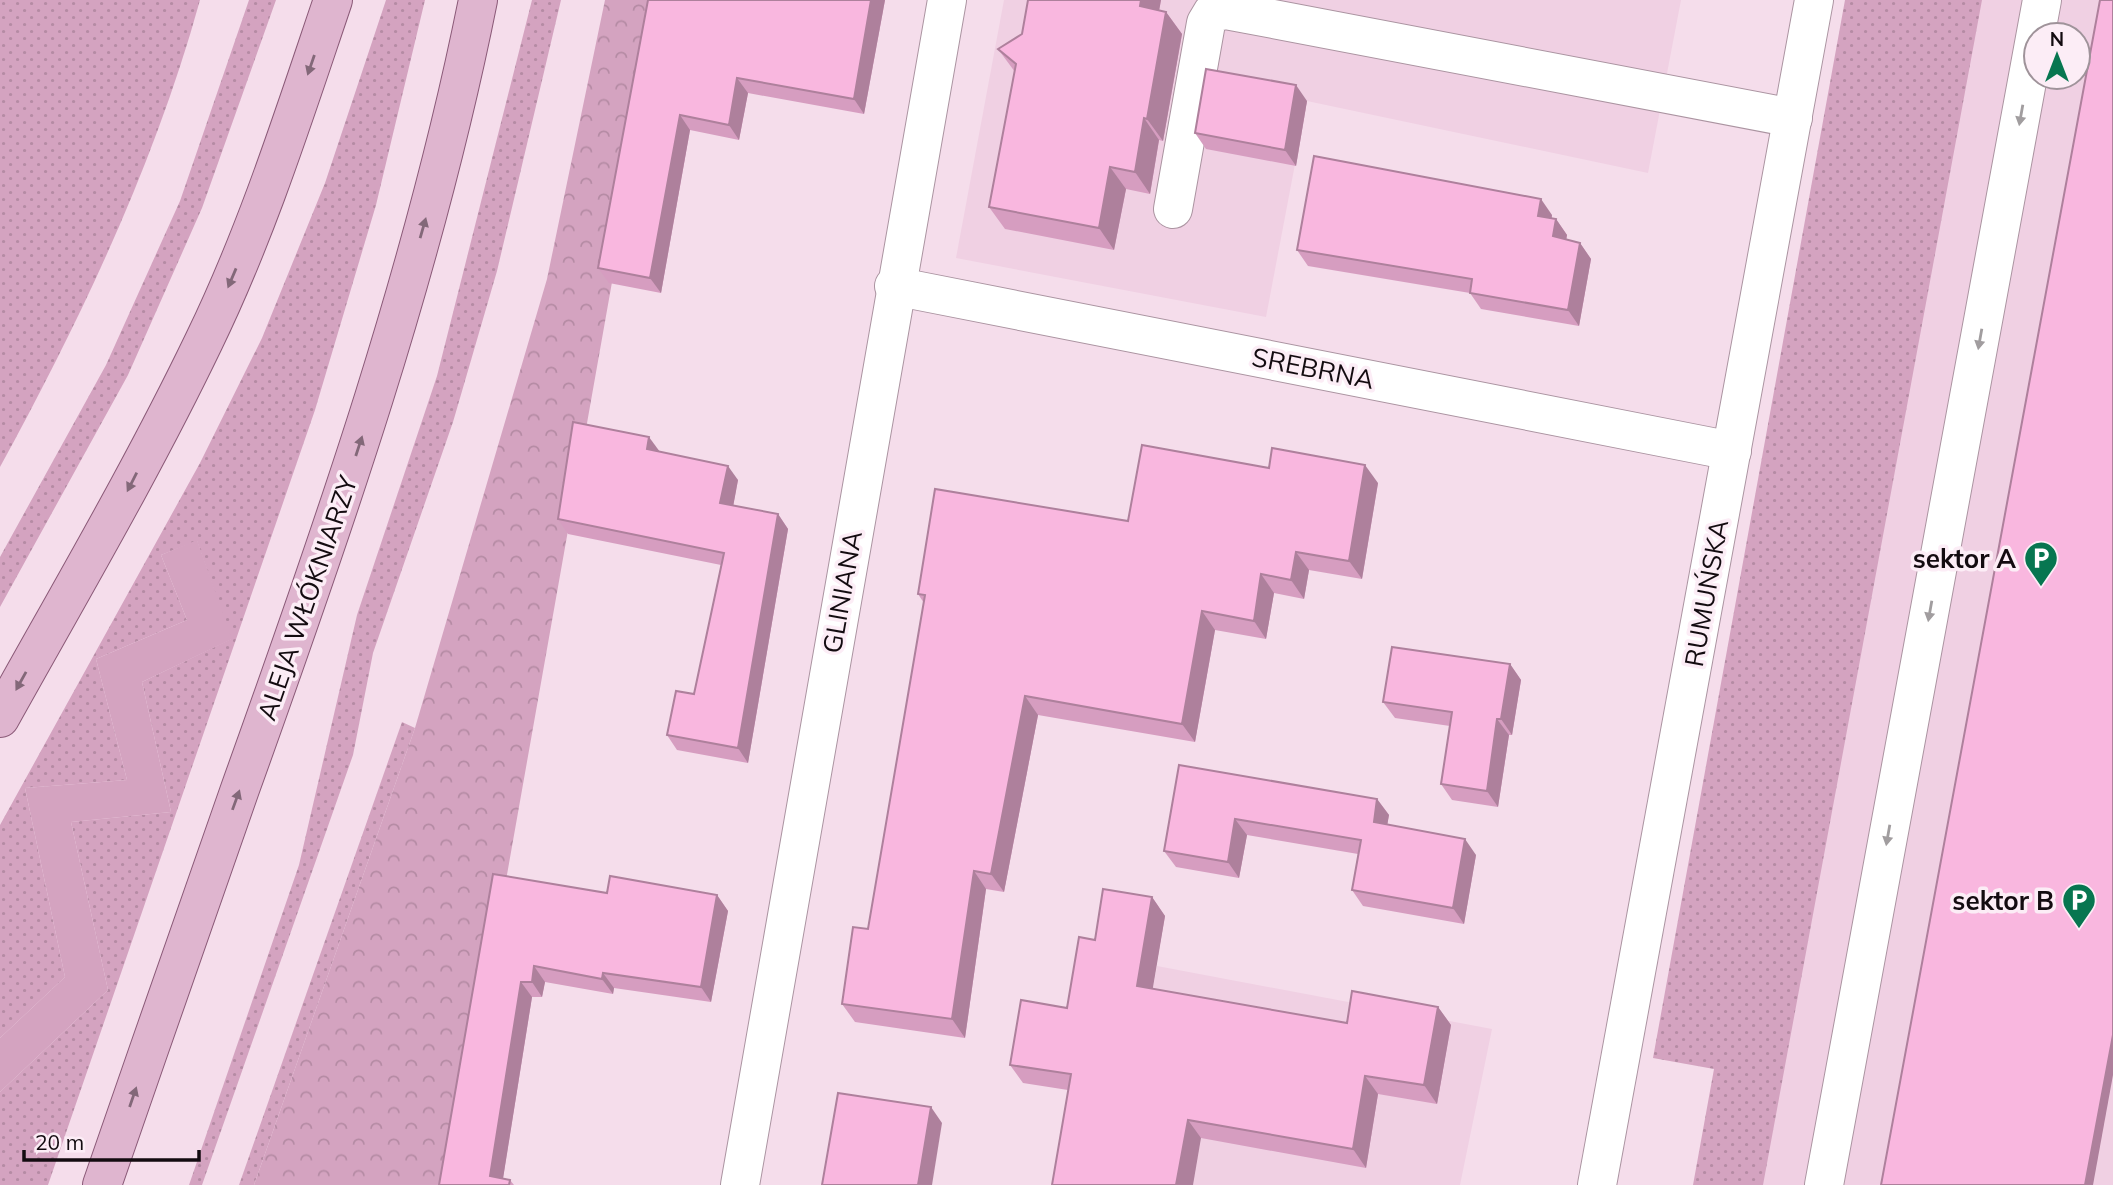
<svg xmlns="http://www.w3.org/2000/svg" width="2113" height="1185" viewBox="0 0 2113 1185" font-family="Mulish,sans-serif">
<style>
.built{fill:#f0d0e3;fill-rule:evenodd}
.grass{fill:url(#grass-dots)}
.forest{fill:url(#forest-crowns)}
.garden{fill:#d4a3c0}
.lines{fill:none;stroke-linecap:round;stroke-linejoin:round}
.minor-casing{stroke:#ab94a1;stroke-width:40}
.major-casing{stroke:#8a5977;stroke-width:40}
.minor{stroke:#fff;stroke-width:38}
.major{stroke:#dfb5cf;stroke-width:38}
.wall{fill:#d69dc0}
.shaded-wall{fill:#ae809c}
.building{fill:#f9b7df;stroke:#ae809c;stroke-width:2}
.oneway{fill:#836879}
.oneway2{fill:#a19d9f}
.labels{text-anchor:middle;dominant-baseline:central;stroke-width:7;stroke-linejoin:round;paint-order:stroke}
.street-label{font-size:26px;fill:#130b10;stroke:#fcedf6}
.poi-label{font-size:26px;font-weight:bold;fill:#130b10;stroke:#fcedf6;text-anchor:end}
</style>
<defs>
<pattern id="grass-dots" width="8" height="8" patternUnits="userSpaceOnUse" patternTransform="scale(1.75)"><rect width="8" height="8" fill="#d4a3c0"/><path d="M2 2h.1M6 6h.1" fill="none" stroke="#b58ba4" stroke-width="1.8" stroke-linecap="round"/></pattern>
<pattern id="forest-crowns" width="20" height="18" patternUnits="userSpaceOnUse" patternTransform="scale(1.75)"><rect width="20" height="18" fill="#d4a3c0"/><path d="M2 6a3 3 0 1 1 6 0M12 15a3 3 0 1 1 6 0" fill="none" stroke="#b58ba4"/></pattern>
</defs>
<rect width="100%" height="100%" fill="#f5ddeb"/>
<g class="built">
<path d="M 1004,0 L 1681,0 L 1648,173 L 1307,101 L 1266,317 L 956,258 Z"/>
<path d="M 1944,0 L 2113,0 L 2113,1185 L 1729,1185 ZM 2036,35 L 2078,35 L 2078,77 L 2036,77 Z"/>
<path d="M 1157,966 L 1492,1029 L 1460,1185 L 1116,1185 Z"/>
</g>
<g class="grass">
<path d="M 0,0 L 200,0 C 155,163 81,319 0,467 Z"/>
<path d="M 249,0 L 276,0 L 202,208 L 128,375 L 0,607 L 0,557 L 106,365 L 180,201 Z"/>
<path d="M 386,0 L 425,0 L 376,205 L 315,410 L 48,1185 L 0,1185 L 0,1092 L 108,990 L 71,822 L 171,812 L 142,682 L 231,639 L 197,541 L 161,555 L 187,620 L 96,659 L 127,780 L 25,788 L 65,977 L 0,1038 L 0,825 L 200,463 L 262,338 L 325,183 Z"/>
<path d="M 532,0 L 561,0 L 497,271 L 453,422 L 373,653 L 353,755 L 202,1185 L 189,1185 L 299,865 L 357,615 L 437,376 Z"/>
<path d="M 1845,0 L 1982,0 L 1763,1185 L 1693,1185 L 1714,1069 L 1653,1058 Z"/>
<path d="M 402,722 L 415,728 L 254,1185 L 239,1185 Z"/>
</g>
<path class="forest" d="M 605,0 L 662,0 L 452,1185 L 254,1185 L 415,728 L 547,279 Z"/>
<path class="garden" d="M 197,540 L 232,639 L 142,682 L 171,812 L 71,822 L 108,990 L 0,1092 L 0,1038 L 65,977 L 25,788 L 127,780 L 96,659 L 187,620 L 161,555 Z"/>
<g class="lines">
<g class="minor-casing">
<g id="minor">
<path d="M 1173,209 L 1206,23 L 1212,13 L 1226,10 L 1793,118"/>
<path d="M 894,286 L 1732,451"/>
<path d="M 740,1185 L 947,0"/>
<path d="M 1597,1185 L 1814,0"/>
<path d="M 1824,1185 L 2042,0"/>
</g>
</g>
<g class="major-casing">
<g id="major">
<path d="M 0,718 C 69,594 142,470 204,341 C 257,232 294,115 333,0"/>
<path d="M 102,1185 C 148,1053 193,921 240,789 C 333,530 424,270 478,0"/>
</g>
</g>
<use href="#minor" class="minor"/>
<use href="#major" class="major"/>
</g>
<g class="wall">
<path d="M 648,0 L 885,0 L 864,114 L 748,93 L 739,140 L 690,130 L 661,293 L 609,283 L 598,268 Z"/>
<path d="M 1028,0 L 1161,0 L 1159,10 L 1166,12 L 1182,34 L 1163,141 L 1159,140 L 1150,194 L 1126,189 L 1114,250 L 1005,229 L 989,207 L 1015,72 L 998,49 L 1022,34 Z"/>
<path d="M 1307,101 L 1296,166 L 1206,149 L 1195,133 Z"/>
<path d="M 1552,215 L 1552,218 L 1556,219 L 1567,235 L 1566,240 L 1580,243 L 1591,259 L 1579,326 L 1481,309 L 1470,293 L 1308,266 L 1297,250 Z"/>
<path d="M 659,452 L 738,480 L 733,506 L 778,514 L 788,529 L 748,763 L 677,750 L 667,735 L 694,694 L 721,565 L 568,534 L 558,519 Z"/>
<path d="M 1269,468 L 1378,483 L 1362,579 L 1309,570 L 1304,599 L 1274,593 L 1266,639 L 1215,630 L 1195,742 L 1038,715 L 1004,892 L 986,889 L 965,1038 L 855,1022 L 842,1004 L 868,929 L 924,603 L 918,594 L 1128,521 Z"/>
<path d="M 1510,664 L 1521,680 L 1512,735 L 1509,735 L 1498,807 L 1452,800 L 1441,784 L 1450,726 L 1395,718 L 1383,702 Z"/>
<path d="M 1179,765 L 1377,799 L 1389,815 L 1387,824 L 1476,855 L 1464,924 L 1363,906 L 1352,890 L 1358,854 L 1247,835 L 1239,878 L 1176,867 L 1164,851 Z"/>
<path d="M 493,874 L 607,893 L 717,895 L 728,911 L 711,1002 L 614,988 L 613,994 L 545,982 L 542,997 L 532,997 L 503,1178 L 510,1180 L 514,1185 L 439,1185 Z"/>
<path d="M 1152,897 L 1165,916 L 1152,989 L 1347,1023 L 1438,1007 L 1451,1025 L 1437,1104 L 1378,1094 L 1366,1168 L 1201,1138 L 1068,1090 L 1023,1083 L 1010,1065 L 1067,1008 L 1095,940 Z"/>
</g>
<g class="shaded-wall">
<path d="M 871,0 L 885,0 L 864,114 L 854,99 Z"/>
<path d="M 1141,0 L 1161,0 L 1156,28 L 1140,6 Z"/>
<path d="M 1166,12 L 1182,34 L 1163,141 L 1147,119 Z"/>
<path d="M 737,78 L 748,93 L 739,140 L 729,125 Z"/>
<path d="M 1296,85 L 1307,101 L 1296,166 L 1285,150 Z"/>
<path d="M 680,115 L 690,130 L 661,293 L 650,278 Z"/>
<path d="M 1144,118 L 1159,140 L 1150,194 L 1135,172 Z"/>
<path d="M 1110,167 L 1126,189 L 1114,250 L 1099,228 Z"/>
<path d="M 1541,199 L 1552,215 L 1549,232 L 1538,216 Z"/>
<path d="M 1556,219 L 1567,235 L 1564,252 L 1553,236 Z"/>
<path d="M 1580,243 L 1591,259 L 1579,326 L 1568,310 Z"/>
<path d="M 649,437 L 660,452 L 647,449 Z"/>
<path d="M 1365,465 L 1378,483 L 1362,579 L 1349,561 Z"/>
<path d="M 728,466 L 738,480 L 731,518 L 720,503 Z"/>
<path d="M 778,514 L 788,529 L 748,763 L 738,748 Z"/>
<path d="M 1296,552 L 1309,570 L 1304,599 L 1291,580 Z"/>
<path d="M 1261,574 L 1274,593 L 1266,639 L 1254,621 Z"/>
<path d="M 1202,611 L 1215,630 L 1195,742 L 1182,724 Z"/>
<path d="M 1510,664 L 1521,680 L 1512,735 L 1501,719 Z"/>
<path d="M 1025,696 L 1038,715 L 1004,892 L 991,874 Z"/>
<path d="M 1497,719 L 1509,735 L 1498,807 L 1487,791 Z"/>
<path d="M 1377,799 L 1389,815 L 1385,838 L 1374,822 Z"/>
<path d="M 1235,819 L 1247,835 L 1239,878 L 1228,862 Z"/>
<path d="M 1465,839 L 1476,855 L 1464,924 L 1453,908 Z"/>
<path d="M 974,871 L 986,889 L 965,1038 L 952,1019 Z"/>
<path d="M 717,895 L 728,911 L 711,1002 L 701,987 Z"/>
<path d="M 1152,897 L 1165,916 L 1150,1005 L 1137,986 Z"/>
<path d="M 534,966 L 545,982 L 542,997 L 532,982 Z"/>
<path d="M 603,973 L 614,988 L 613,994 L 602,979 Z"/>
<path d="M 521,982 L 532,997 L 502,1185 L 490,1176 Z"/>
<path d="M 1438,1007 L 1451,1025 L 1437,1104 L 1424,1085 Z"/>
<path d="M 2113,1035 L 2113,1075 L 2093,1185 L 2085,1185 Z"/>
<path d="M 1365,1076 L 1378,1094 L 1366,1168 L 1353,1149 Z"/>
<path d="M 931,1107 L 942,1123 L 932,1185 L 918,1185 Z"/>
<path d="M 1188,1120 L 1201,1138 L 1193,1185 L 1176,1185 Z"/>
</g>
<g class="building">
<path d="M 648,0 L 871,0 L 854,99 L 737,78 L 729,125 L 680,115 L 650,278 L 598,268 Z"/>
<path d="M 1028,0 L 1141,0 L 1140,6 L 1166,12 L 1147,119 L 1144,118 L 1135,172 L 1110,167 L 1099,228 L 989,207 L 1016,64 L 998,49 L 1022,34 Z"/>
<path d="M 2100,0 L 2113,0 L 2113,1035 L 2085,1185 L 1881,1185 Z"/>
<path d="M 1206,69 L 1296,85 L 1285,150 L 1195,133 Z"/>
<path d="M 1314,156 L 1541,199 L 1538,216 L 1556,219 L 1553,236 L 1580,243 L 1568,310 L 1470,293 L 1472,279 L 1297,250 Z"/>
<path d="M 573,422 L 649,437 L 647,449 L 728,466 L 720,503 L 778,514 L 738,748 L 667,735 L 676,691 L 694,694 L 724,553 L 558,519 Z"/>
<path d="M 1142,445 L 1269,468 L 1272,448 L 1365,465 L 1349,561 L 1296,552 L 1291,580 L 1261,574 L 1254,621 L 1202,611 L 1182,724 L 1025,696 L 991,874 L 974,871 L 952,1019 L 842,1004 L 853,927 L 868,929 L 925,595 L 918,594 L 935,489 L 1128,521 Z"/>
<path d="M 1392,647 L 1510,664 L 1501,719 L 1497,719 L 1487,791 L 1441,784 L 1452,712 L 1383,702 Z"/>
<path d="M 1179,765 L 1377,799 L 1374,822 L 1465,839 L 1453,908 L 1352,890 L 1361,840 L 1235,819 L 1228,862 L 1164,851 Z"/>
<path d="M 493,874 L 607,893 L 610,876 L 717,895 L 701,987 L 603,973 L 602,979 L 534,966 L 532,982 L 521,982 L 490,1176 L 510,1180 L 509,1185 L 439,1185 Z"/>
<path d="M 1103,889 L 1152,897 L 1137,986 L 1347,1023 L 1352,991 L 1438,1007 L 1424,1085 L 1365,1076 L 1353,1149 L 1188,1120 L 1176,1185 L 1052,1185 L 1071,1074 L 1010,1065 L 1021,1000 L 1067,1008 L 1079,937 L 1095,940 Z"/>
<path d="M 838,1093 L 931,1107 L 918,1185 L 822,1185 Z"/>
</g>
<defs><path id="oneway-solid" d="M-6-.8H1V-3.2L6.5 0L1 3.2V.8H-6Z" transform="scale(1.75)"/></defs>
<g class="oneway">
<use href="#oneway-solid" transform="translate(311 65) rotate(109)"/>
<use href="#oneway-solid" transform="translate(423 228) rotate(-74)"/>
<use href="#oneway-solid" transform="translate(232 278) rotate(113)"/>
<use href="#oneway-solid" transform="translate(359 446) rotate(-72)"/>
<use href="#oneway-solid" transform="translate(132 482) rotate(117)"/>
<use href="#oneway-solid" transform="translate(21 681) rotate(119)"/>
<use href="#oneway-solid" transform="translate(236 800) rotate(-70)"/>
<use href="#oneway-solid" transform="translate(133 1097) rotate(-71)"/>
</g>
<g class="oneway2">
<use href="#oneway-solid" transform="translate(2021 115) rotate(100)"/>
<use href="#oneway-solid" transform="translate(1980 339) rotate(100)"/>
<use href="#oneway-solid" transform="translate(1930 611) rotate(100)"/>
<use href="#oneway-solid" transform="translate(1888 835) rotate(100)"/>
</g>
<defs>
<g id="parking-pin" transform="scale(1.75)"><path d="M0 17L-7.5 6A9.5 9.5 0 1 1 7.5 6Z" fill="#077650" stroke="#fcedf6"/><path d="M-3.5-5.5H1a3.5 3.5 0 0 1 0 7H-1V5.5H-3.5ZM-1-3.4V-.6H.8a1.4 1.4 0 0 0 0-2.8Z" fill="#fff"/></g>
</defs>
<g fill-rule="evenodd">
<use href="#parking-pin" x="2041" y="558"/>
<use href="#parking-pin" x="2079" y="900"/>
</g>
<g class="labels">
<g class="street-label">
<text transform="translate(1313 368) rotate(11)">SREBRNA</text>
<text transform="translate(842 592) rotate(-80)">GLINIANA</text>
<text transform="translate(1706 593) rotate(-80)">RUMUŃSKA</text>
<text transform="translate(307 598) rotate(-71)">ALEJA WŁÓKNIARZY</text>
</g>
<g class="poi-label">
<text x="2016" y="558">sektor A</text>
<text x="2054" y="900">sektor B</text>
</g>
</g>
<g transform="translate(2057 56)"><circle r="33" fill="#fcedf6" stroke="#9f939a" stroke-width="2"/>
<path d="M0-5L12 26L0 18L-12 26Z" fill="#077650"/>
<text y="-10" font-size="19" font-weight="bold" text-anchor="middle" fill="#130b10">N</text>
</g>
<path d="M24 1150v10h175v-10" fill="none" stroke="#130b10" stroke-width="3.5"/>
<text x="35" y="1150" font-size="21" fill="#130b10" stroke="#fcedf6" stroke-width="5" paint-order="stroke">20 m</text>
</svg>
